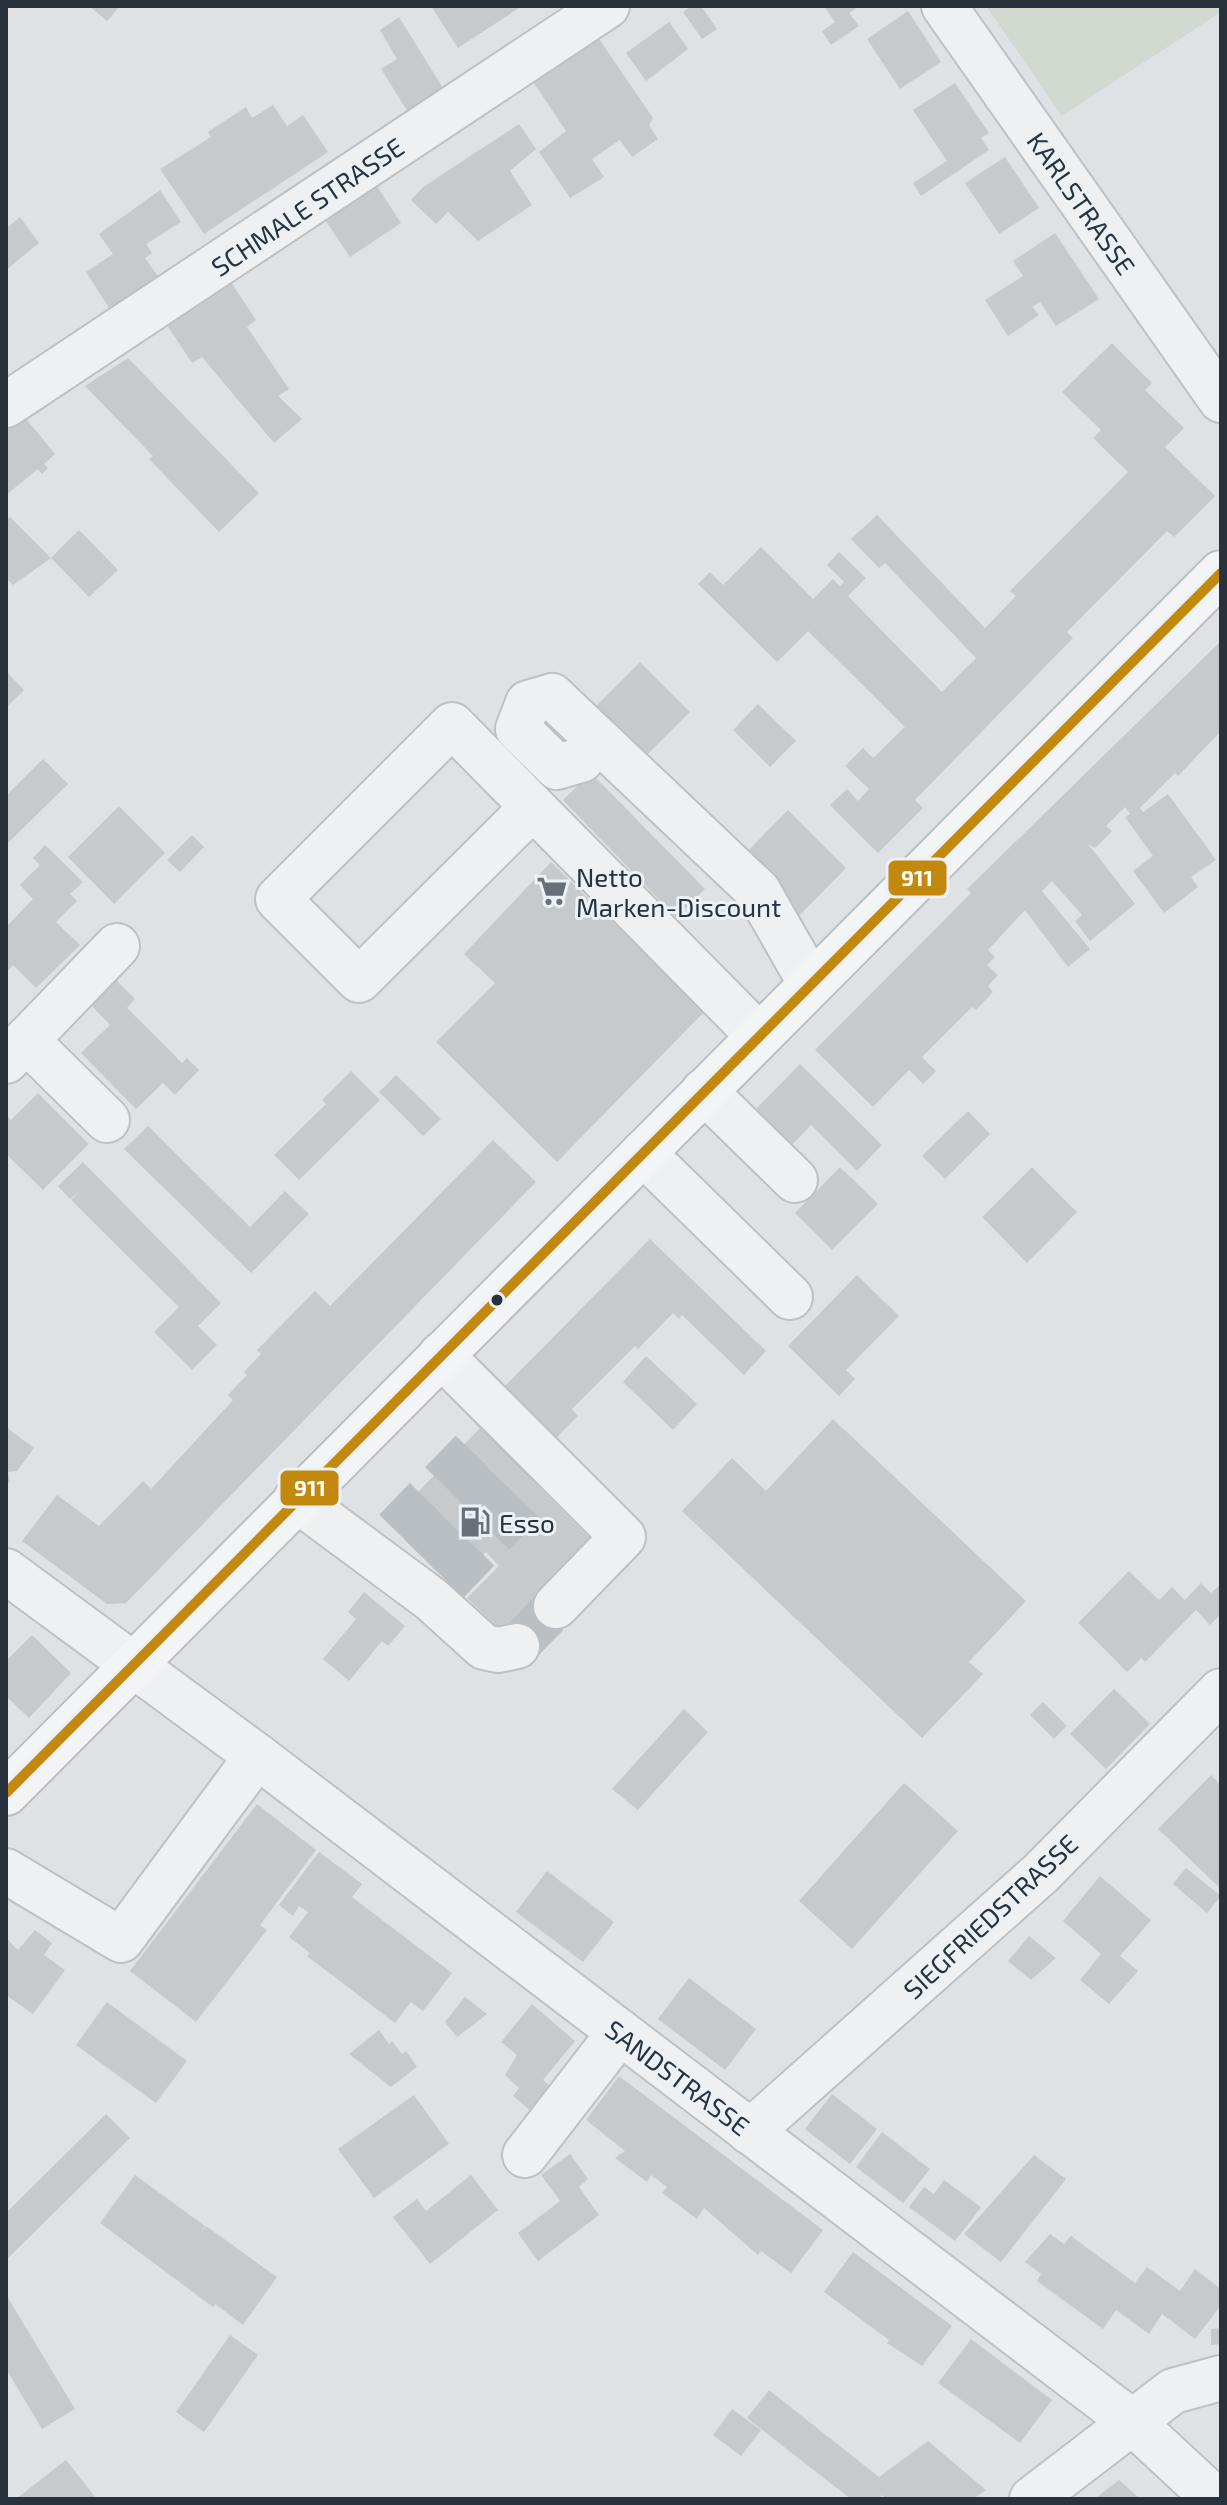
<svg xmlns="http://www.w3.org/2000/svg" width="1227" height="2505" viewBox="0 0 1227 2505" font-family="'Exo 2',sans-serif">
<style>
.green{fill:#d1d9d0}
.building{fill:#c7cacd}
.lines{fill:none;stroke-linecap:round;stroke-linejoin:round}
.minor-tunnel{stroke:#babfc3;stroke-width:44;stroke-dasharray:44 22;stroke-linecap:butt}
.minor-casing{stroke:#bec0c3;stroke-width:48}
.major-casing{stroke:#bcbfc2;stroke-width:48}
.minor{stroke:#eff0f1;stroke-width:44}
.major{stroke:#f3f4f5;stroke-width:44}
.bus-1-casing{stroke:#ecf1f5;stroke-width:16}
.bus-1{stroke:#c3890f;stroke-width:10}
.bus-dot{fill:#27323d;stroke:#ecf1f5;stroke-width:3}
.labels{text-anchor:middle;dominant-baseline:central;stroke-width:6;stroke-linejoin:round;paint-order:stroke}
.street-label{font-size:26px;fill:#27323d;stroke:#ecf1f5}
.poi-label{font-size:26px;fill:#27323d;stroke:#ecf1f5;text-anchor:start}
.line-badge{stroke:#ecf1f5;stroke-width:3}
.badge-label{font-size:22px;text-anchor:middle;font-weight:bold;fill:#fff}
</style>
<rect width="100%" height="100%" fill="#dfe2e5"/>
<path class="green" d="M 986,6 L 1221,6 L 1221,12 L 1062,116 Z"/>
<g class="building">
<path d="M 89,6 L 120,6 L 107,21 Z"/>
<path d="M 431,6 L 522,6 L 458,48 Z"/>
<path d="M 691,6 L 701,6 L 717,29 L 702,39 L 683,12 Z"/>
<path d="M 824,6 L 859,6 L 849,13 L 859,26 L 831,45 L 822,31 L 835,22 Z"/>
<path d="M 908,11 L 941,62 L 900,89 L 867,39 Z"/>
<path d="M 399,17 L 443,88 L 408,112 L 381,69 L 397,59 L 380,30 Z"/>
<path d="M 669,22 L 688,49 L 646,81 L 626,53 Z"/>
<path d="M 597,36 L 653,118 L 649,125 L 658,139 L 632,157 L 620,140 L 592,159 L 604,177 L 570,198 L 539,152 L 566,131 L 532,80 Z"/>
<path d="M 955,83 L 989,133 L 981,138 L 989,150 L 921,196 L 913,183 L 947,161 L 913,110 Z"/>
<path d="M 273,105 L 287,126 L 303,115 L 328,152 L 204,234 L 160,169 L 211,137 L 208,132 L 246,107 L 252,118 Z"/>
<path d="M 519,124 L 536,149 L 510,171 L 532,205 L 478,241 L 448,212 L 436,224 L 411,200 L 423,187 Z"/>
<path d="M 1005,157 L 1039,208 L 999,234 L 965,183 Z"/>
<path d="M 375,183 L 401,223 L 350,257 L 323,217 Z"/>
<path d="M 160,190 L 181,222 L 146,244 L 152,253 L 145,258 L 159,278 L 111,311 L 86,272 L 113,254 L 99,234 Z"/>
<path d="M 20,217 L 39,243 L 6,270 L 6,229 Z"/>
<path d="M 1055,233 L 1099,299 L 1056,326 L 1040,302 L 1032,307 L 1039,315 L 1008,336 L 985,300 L 1023,276 L 1013,261 Z"/>
<path d="M 229,279 L 256,320 L 247,327 L 289,389 L 278,396 L 302,419 L 274,443 L 202,357 L 192,363 L 165,322 Z"/>
<path d="M 1112,343 L 1152,383 L 1145,390 L 1184,428 L 1165,447 L 1215,496 L 1174,537 L 1167,531 L 1067,632 L 1073,638 L 915,800 L 923,808 L 878,853 L 830,805 L 847,789 L 858,801 L 869,789 L 845,766 L 863,748 L 873,758 L 905,727 L 808,631 L 777,662 L 698,584 L 710,572 L 723,585 L 761,547 L 813,599 L 833,579 L 840,586 L 844,582 L 827,565 L 839,552 L 866,578 L 848,596 L 942,692 L 976,658 L 885,563 L 879,568 L 851,539 L 877,515 L 985,628 L 1016,596 L 1010,591 L 1128,472 L 1093,438 L 1101,430 L 1062,392 Z"/>
<path d="M 128,358 L 259,493 L 219,532 L 149,459 L 153,456 L 85,386 Z"/>
<path d="M 24,416 L 55,454 L 44,464 L 48,468 L 42,474 L 38,469 L 6,495 L 6,431 Z"/>
<path d="M 10,517 L 51,558 L 13,585 L 6,578 L 6,520 Z"/>
<path d="M 79,530 L 118,570 L 89,597 L 51,558 Z"/>
<path d="M 1221,641 L 1221,731 L 1178,776 L 1175,773 L 1140,808 L 1143,812 L 1168,794 L 1216,860 L 1191,877 L 1198,887 L 1164,913 L 1133,871 L 1153,856 L 1125,817 L 1130,814 L 1125,807 L 1106,826 L 1112,831 L 1095,848 L 1088,844 L 1135,904 L 1090,941 L 1075,921 L 1082,915 L 1052,881 L 1042,891 L 1090,949 L 1068,967 L 1025,910 L 988,950 L 995,957 L 987,965 L 998,975 L 988,986 L 993,992 L 976,1010 L 972,1007 L 922,1057 L 936,1071 L 923,1084 L 909,1070 L 873,1107 L 815,1050 L 971,893 L 967,889 Z"/>
<path d="M 640,662 L 690,712 L 643,759 L 593,709 Z"/>
<path d="M 6,671 L 24,690 L 6,708 Z"/>
<path d="M 758,704 L 796,741 L 770,767 L 733,730 Z"/>
<path d="M 43,759 L 68,784 L 6,845 L 6,796 Z"/>
<path d="M 591,773 L 705,889 L 676,917 L 563,800 Z"/>
<path d="M 119,806 L 165,853 L 114,904 L 68,857 Z"/>
<path d="M 788,810 L 846,868 L 799,916 L 741,858 Z"/>
<path d="M 192,835 L 204,847 L 180,872 L 167,860 Z"/>
<path d="M 45,845 L 83,882 L 70,894 L 77,901 L 56,922 L 80,945 L 36,988 L 13,965 L 6,973 L 6,927 L 33,899 L 20,885 L 40,865 L 33,858 Z"/>
<path d="M 551,862 L 704,1012 L 557,1162 L 436,1042 L 495,983 L 464,954 Z"/>
<path d="M 111,975 L 135,999 L 127,1008 L 182,1063 L 187,1058 L 199,1070 L 175,1095 L 163,1083 L 136,1109 L 81,1053 L 110,1025 L 86,1000 Z"/>
<path d="M 800,1064 L 882,1145 L 857,1171 L 811,1125 L 787,1150 L 751,1114 Z"/>
<path d="M 351,1071 L 380,1100 L 299,1180 L 274,1155 L 326,1104 L 322,1100 Z"/>
<path d="M 396,1075 L 441,1119 L 423,1136 L 379,1092 Z"/>
<path d="M 38,1093 L 89,1144 L 43,1190 L 6,1154 L 6,1115 L 11,1120 Z"/>
<path d="M 968,1111 L 990,1134 L 945,1179 L 922,1156 Z"/>
<path d="M 148,1126 L 250,1227 L 285,1191 L 309,1214 L 251,1273 L 124,1149 Z"/>
<path d="M 493,1140 L 536,1182 L 126,1603 L 107,1604 L 22,1541 L 57,1495 L 99,1526 L 143,1481 L 151,1489 L 233,1400 L 228,1395 L 247,1375 L 244,1372 L 261,1354 L 257,1350 L 315,1291 L 330,1306 Z"/>
<path d="M 83,1162 L 221,1303 L 198,1326 L 217,1345 L 192,1370 L 154,1332 L 179,1307 L 71,1200 L 81,1190 L 70,1199 L 58,1186 Z"/>
<path d="M 840,1167 L 878,1204 L 832,1250 L 795,1213 Z"/>
<path d="M 1032,1167 L 1077,1212 L 1027,1263 L 982,1217 Z"/>
<path d="M 650,1239 L 766,1351 L 744,1375 L 682,1315 L 679,1319 L 673,1313 L 638,1349 L 635,1346 L 572,1409 L 578,1416 L 556,1438 L 502,1389 Z"/>
<path d="M 857,1275 L 899,1316 L 846,1370 L 855,1379 L 839,1396 L 788,1346 Z"/>
<path d="M 646,1356 L 697,1404 L 673,1430 L 623,1382 Z"/>
<path d="M 833,1419 L 1026,1601 L 969,1662 L 983,1674 L 922,1738 L 682,1511 L 732,1458 L 766,1491 Z"/>
<path d="M 6,1427 L 34,1448 L 17,1471 L 8,1472 L 10,1481 L 6,1486 Z"/>
<path d="M 480,1428 L 592,1540 L 567,1617 L 528,1657 L 467,1598 L 499,1566 L 486,1552 L 452,1586 L 388,1523 Z"/>
<path d="M 1129,1571 L 1159,1600 L 1172,1587 L 1185,1600 L 1201,1583 L 1211,1593 L 1221,1584 L 1221,1614 L 1210,1625 L 1196,1610 L 1145,1662 L 1141,1658 L 1127,1672 L 1078,1623 Z"/>
<path d="M 364,1592 L 405,1626 L 388,1646 L 382,1641 L 349,1681 L 323,1659 L 356,1619 L 348,1612 Z"/>
<path d="M 32,1635 L 71,1673 L 29,1718 L 6,1696 L 6,1661 Z"/>
<path d="M 1114,1689 L 1150,1724 L 1106,1769 L 1070,1734 Z"/>
<path d="M 1043,1702 L 1067,1726 L 1054,1739 L 1030,1715 Z"/>
<path d="M 684,1709 L 708,1732 L 638,1810 L 612,1789 Z"/>
<path d="M 1211,1775 L 1221,1785 L 1221,1889 L 1158,1829 Z"/>
<path d="M 904,1783 L 958,1831 L 852,1949 L 799,1901 Z"/>
<path d="M 257,1804 L 316,1850 L 260,1925 L 267,1930 L 196,2022 L 130,1971 Z"/>
<path d="M 319,1852 L 362,1884 L 352,1897 L 452,1973 L 423,2011 L 411,2002 L 395,2023 L 307,1956 L 310,1953 L 289,1937 L 308,1912 L 299,1906 L 293,1916 L 279,1905 Z"/>
<path d="M 1186,1868 L 1221,1896 L 1207,1913 L 1173,1884 Z"/>
<path d="M 547,1871 L 614,1922 L 583,1962 L 516,1912 Z"/>
<path d="M 1100,1876 L 1151,1920 L 1120,1956 L 1138,1971 L 1109,2004 L 1080,1980 L 1101,1954 L 1063,1921 Z"/>
<path d="M 35,1930 L 52,1943 L 44,1955 L 65,1970 L 33,2014 L 6,1995 L 6,1938 L 18,1950 Z"/>
<path d="M 1029,1936 L 1056,1958 L 1031,1980 L 1008,1961 Z"/>
<path d="M 689,1978 L 756,2029 L 725,2070 L 658,2019 Z"/>
<path d="M 465,1997 L 487,2014 L 457,2037 L 445,2022 Z"/>
<path d="M 107,2002 L 187,2061 L 156,2103 L 76,2045 Z"/>
<path d="M 532,2004 L 575,2041 L 543,2080 L 557,2091 L 536,2115 L 513,2096 L 519,2088 L 505,2075 L 517,2055 L 501,2042 Z"/>
<path d="M 379,2030 L 389,2044 L 392,2041 L 402,2054 L 406,2051 L 417,2067 L 391,2087 L 349,2054 Z"/>
<path d="M 619,2076 L 823,2230 L 791,2273 L 761,2251 L 758,2255 L 704,2208 L 697,2219 L 662,2193 L 667,2187 L 651,2175 L 647,2182 L 615,2158 L 625,2151 L 586,2120 Z"/>
<path d="M 832,2094 L 877,2129 L 850,2164 L 805,2129 Z"/>
<path d="M 414,2095 L 449,2144 L 374,2198 L 338,2149 Z"/>
<path d="M 106,2114 L 130,2138 L 6,2260 L 6,2213 Z"/>
<path d="M 882,2132 L 930,2169 L 903,2203 L 856,2167 Z"/>
<path d="M 570,2154 L 588,2179 L 579,2187 L 599,2215 L 538,2261 L 518,2233 L 560,2201 L 541,2175 Z"/>
<path d="M 1034,2155 L 1066,2179 L 1001,2262 L 964,2234 Z"/>
<path d="M 135,2175 L 205,2226 L 198,2236 L 206,2226 L 277,2277 L 243,2325 L 215,2304 L 213,2307 L 100,2223 Z"/>
<path d="M 471,2175 L 498,2210 L 430,2264 L 393,2217 L 417,2199 L 426,2211 Z"/>
<path d="M 944,2180 L 981,2207 L 955,2241 L 909,2207 L 924,2187 L 934,2194 Z"/>
<path d="M 1050,2234 L 1064,2244 L 1071,2236 L 1135,2283 L 1147,2267 L 1180,2291 L 1195,2269 L 1221,2289 L 1221,2305 L 1195,2339 L 1162,2314 L 1149,2334 L 1116,2310 L 1103,2329 L 1037,2281 L 1041,2274 L 1025,2262 Z"/>
<path d="M 853,2252 L 952,2326 L 922,2366 L 887,2343 L 889,2340 L 824,2292 Z"/>
<path d="M 8,2298 L 75,2409 L 42,2429 L 6,2369 Z"/>
<path d="M 1221,2328 L 1221,2344 L 1211,2345 L 1211,2329 Z"/>
<path d="M 230,2335 L 258,2355 L 204,2432 L 176,2412 Z"/>
<path d="M 971,2339 L 1052,2400 L 1020,2443 L 938,2383 Z"/>
<path d="M 769,2390 L 879,2477 L 928,2441 L 986,2490 L 973,2499 L 886,2499 L 882,2495 L 879,2499 L 851,2499 L 747,2418 Z"/>
<path d="M 732,2409 L 761,2430 L 741,2456 L 713,2435 Z"/>
<path d="M 66,2460 L 97,2499 L 16,2499 Z"/>
<path d="M 1119,2480 L 1140,2499 L 1094,2499 Z"/>
</g>
<g class="lines">
<g class="minor-tunnel">
<path d="M 395,1530 L 487,1435"/>
<path d="M 420,1555 L 513,1460"/>
<path d="M 448,1582 L 540,1486"/>
<path d="M 517,1646 L 556,1606"/>
</g>
<g class="minor-casing">
<g id="minor">
<path d="M 944,6 L 1221,400"/>
<path d="M 6,405 L 607,6"/>
<path d="M 597,740 L 581,760 L 557,767 L 518,729 L 528,703 L 552,696 L 758,891 L 811,984"/>
<path d="M 533,807 L 359,980 L 278,899 L 452,725 C 554,829 656,933 759,1036"/>
<path d="M 26,1040 L 107,1120"/>
<path d="M 6,1061 L 117,946"/>
<path d="M 704,1091 L 795,1180"/>
<path d="M 643,1153 L 790,1297"/>
<path d="M 441,1355 L 623,1537 L 556,1606"/>
<path d="M 296,1499 L 431,1599 L 484,1647 L 498,1650 L 517,1646"/>
<path d="M 6,1571 L 257,1756 L 1131,2421 L 1215,2499"/>
<path d="M 6,1871 L 121,1940 L 257,1756"/>
<path d="M 750,2132 L 1041,1873 L 1221,1691"/>
<path d="M 525,2155 L 620,2032"/>
<path d="M 1032,2499 L 1173,2391 L 1221,2378"/>
</g>
</g>
<g class="major-casing">
<path id="major" d="M 6,1793 L 1221,573"/>
</g>
<use href="#minor" class="minor"/>
<use href="#major" class="major"/>
<g class="bus-1-casing">
<path id="bus-1" d="M 6,1793 L 1221,573"/>
</g>
<use href="#bus-1" class="bus-1"/>
</g>
<defs>
<g id="supermarket-bare" transform="scale(2.4)"><path d="M-6-5.5h2.5l.6 2H6L4.5 2H-2.5L-4.4-4H-6ZM-1.5 3.2a1.3 1.3 0 1 0 .1 0ZM3 3.2a1.3 1.3 0 1 0 .1 0Z" fill="#677078" stroke="#ecf1f5" stroke-width="2.5" paint-order="stroke"/></g>
<g id="fuel-bare" transform="scale(2.4)"><path d="M-5.5-6h7V0h2V4h1.3V-2.5L3-4.5l.8-.8L6-3V5H2.5V1h-1V6h-7ZM-4.2-4.7v3.2H.2V-4.7Z" fill="#677078" stroke="#ecf1f5" stroke-width="2.5" paint-order="stroke"/></g>
</defs>
<g fill-rule="evenodd">
<use href="#supermarket-bare" x="552" y="891"/>
<use href="#fuel-bare" x="475" y="1522"/>
</g>
<circle class="bus-dot" cx="497" cy="1300" r="7"/>
<g class="labels">
<g class="street-label">
<text transform="translate(1082 203) rotate(55)">KARLSTRASSE</text>
<text transform="translate(307 206) rotate(-34)">SCHMALE STRASSE</text>
<text transform="translate(990 1916) rotate(-43)">SIEGFRIEDSTRASSE</text>
<text transform="translate(678 2077) rotate(37)">SANDSTRASSE</text>
</g>
<g class="poi-label">
<text x="576" y="876">Netto<tspan x="576" dy="30">Marken-Discount</tspan></text>
<text x="499" y="1522">Esso</text>
</g>
</g>
<g class="line-badge">
<rect x="887" y="859" width="61" height="38" rx="8" fill="#c3890f"/>
<rect x="279" y="1469" width="61" height="38" rx="8" fill="#c3890f"/>
</g>
<g class="badge-label">
<text x="917" y="886">911</text>
<text x="310" y="1496">911</text>
</g>
<rect width="1227" height="2505" fill="none" stroke="#27323d" stroke-width="16"/>
</svg>
